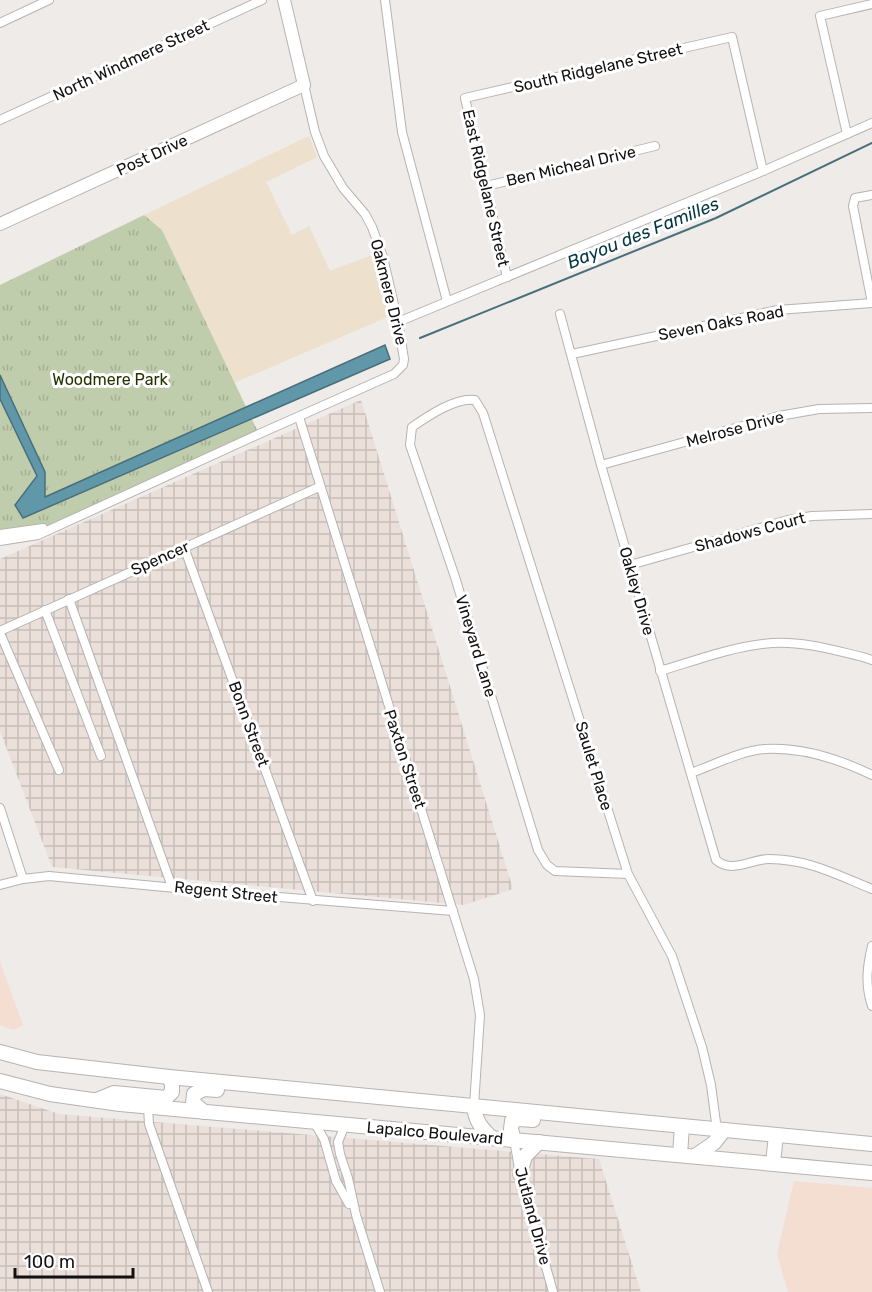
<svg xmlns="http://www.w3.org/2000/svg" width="872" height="1292" viewBox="0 0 872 1292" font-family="Rubik,sans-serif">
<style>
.commercial{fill:#f4ddd1}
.industrial{fill:url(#industrial-grid)}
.education{fill:#ede0cc}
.grass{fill:url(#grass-tufts)}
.water{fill:#6198a9;stroke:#496f7b;stroke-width:1.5}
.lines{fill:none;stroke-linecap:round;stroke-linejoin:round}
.stream{stroke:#496f7b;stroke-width:2}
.street-casing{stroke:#b7b3b1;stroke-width:10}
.secondary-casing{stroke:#b7b3b1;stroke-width:14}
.primary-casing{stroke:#b7b3b1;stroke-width:16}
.street{stroke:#fff;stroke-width:8}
.secondary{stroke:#fff;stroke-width:12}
.primary{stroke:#fff;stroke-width:14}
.labels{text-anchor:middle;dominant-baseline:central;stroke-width:6;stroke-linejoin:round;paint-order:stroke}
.street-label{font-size:16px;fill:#121010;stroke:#fff}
.park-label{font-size:16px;fill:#253300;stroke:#fff}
.water-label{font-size:18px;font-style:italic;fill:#023844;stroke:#fff}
</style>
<defs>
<pattern id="industrial-grid" width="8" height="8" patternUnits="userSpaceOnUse" patternTransform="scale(1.5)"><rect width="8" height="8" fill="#ebdfd9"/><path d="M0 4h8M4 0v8" fill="none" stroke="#c8beb9"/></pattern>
<pattern id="grass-tufts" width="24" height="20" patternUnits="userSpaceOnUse" patternTransform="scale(1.5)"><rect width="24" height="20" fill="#c0cdac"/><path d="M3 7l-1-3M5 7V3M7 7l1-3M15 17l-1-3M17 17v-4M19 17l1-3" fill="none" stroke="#a4af93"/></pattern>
</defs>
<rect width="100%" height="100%" fill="#efebe9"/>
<g class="commercial">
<path d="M 0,962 L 23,1025 L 13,1030 L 0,1025 Z"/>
<path d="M 794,1181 L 872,1188 L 872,1292 L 788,1292 L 777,1254 Z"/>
</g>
<g class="industrial">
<path d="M 361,400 L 513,889 L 464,905 L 52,867 L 0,731 L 0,559 Z"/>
<path d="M 0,1094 L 59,1114 L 599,1159 L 641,1292 L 0,1292 Z"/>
</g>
<path class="education" d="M 309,136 L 317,157 L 266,182 L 292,235 L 309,226 L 330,271 L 374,254 L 382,276 L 390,316 L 234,383 L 162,230 L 144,215 Z"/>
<path class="grass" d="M 144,215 L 162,230 L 259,434 L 56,526 L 0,534 L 0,285 Z"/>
<path class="water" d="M 385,345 L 390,359 L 23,518 L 15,505 L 37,476 L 0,399 L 0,375 L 45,472 L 45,497 Z"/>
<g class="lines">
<path class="stream" d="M 420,338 L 716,218 L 872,143"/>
<g class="street-casing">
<g id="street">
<path d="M 385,0 L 402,132 L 447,301"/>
<path d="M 0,23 L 49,0"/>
<path d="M 0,120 L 262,0"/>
<path d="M 847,134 L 820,16 L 872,4"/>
<path d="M 486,186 L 655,146"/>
<path d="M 507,277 L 465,98 L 732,37 L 763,171"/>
<path d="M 872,303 L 853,206 L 855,198 L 872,195"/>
<path d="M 560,314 L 601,465 L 716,860 C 732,874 751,859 769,859 C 808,859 837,875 872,889"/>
<path d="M 398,322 L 763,171 L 872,123"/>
<path d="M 572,354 L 778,310 L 872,303"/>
<path d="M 299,417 L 474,979 L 480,1015 L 474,1106"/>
<path d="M 601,465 L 779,416 L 819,409 L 872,408"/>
<path d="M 0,534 L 43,528"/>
<path d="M 0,541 L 38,535 L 259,434 L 394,374 L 403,365 L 404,359 L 398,322 L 383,257 L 372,227 L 365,214 L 343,188 L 324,156 L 315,132 L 304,85"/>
<path d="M 184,547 L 313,901"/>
<path d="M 630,565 L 788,520 L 812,516 L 872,514"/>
<path d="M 69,599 L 172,887"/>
<path d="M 45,610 L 101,756"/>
<path d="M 0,631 L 319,487"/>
<path d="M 0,633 L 59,770"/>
<path d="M 660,671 C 697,660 734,646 772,643 C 803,641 833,650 863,657 L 872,660"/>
<path d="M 691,773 C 714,765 740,751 765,749 C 803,747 839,759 872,775"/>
<path d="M 0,808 L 23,879"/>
<path d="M 628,874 L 555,871 L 547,865 L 538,850 L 455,577 L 410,445 L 412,427 C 428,416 456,397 475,400 L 483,413 L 628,874 L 672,956 L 702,1047 L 711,1085 L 717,1130"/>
<path d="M 0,885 L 23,879 L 49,876 L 228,893 L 453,911"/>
<path d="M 872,946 C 867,967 865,985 872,1006"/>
<path d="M 148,1107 L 149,1124 L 208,1292"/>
<path d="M 314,1122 L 324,1139 L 336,1181 L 349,1204"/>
<path d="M 345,1125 L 338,1142 L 340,1154 L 348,1178 L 356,1215 L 380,1292"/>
<path d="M 514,1140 L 520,1174 L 553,1292"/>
</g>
</g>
<g class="secondary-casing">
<path id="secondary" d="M 0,224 L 304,85 L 284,0"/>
</g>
<g class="primary-casing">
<g id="primary">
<path d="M 0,1052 L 37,1062 L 169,1077 L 872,1144"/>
<path d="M 0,1081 L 50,1094 L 120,1104 L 872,1173"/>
<path d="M 97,1100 L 114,1093 L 166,1098 L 172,1092 L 172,1084 L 169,1077"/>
<path d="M 474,1106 C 475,1120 481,1128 492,1138"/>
<path d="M 204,1112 L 193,1103 L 194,1094 L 204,1089 L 217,1090"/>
<path d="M 514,1140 L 511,1129 L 512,1121 L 519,1119 L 533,1120"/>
<path d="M 680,1155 L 682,1126"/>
<path d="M 695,1156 L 714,1143 L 724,1130"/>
<path d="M 773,1163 L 776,1135"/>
<path d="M 520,1174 L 525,1156 L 539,1142"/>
</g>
</g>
<use href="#street" class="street"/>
<use href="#secondary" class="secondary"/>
<use href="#primary" class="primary"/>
</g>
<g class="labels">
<g class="street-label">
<text transform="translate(131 60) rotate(-25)">North Windmere Street</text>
<text transform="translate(598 68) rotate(-13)">South Ridgelane Street</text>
<text transform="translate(152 155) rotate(-25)">Post Drive</text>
<text transform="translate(571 166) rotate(-13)">Ben Micheal Drive</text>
<text transform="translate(486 188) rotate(77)">East Ridgelane Street</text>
<text transform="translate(389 292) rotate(76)">Oakmere Drive</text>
<text transform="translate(721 323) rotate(-11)">Seven Oaks Road</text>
<text transform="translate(735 429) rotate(-15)">Melrose Drive</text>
<text transform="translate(750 532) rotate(-15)">Shadows Court</text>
<text transform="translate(160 558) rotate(-24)">Spencer</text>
<text transform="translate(637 591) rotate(74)">Oakley Drive</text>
<text transform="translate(476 646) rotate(73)">Vineyard Lane</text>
<text transform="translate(249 724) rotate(70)">Bonn Street</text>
<text transform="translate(405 759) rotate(72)">Paxton Street</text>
<text transform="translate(594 766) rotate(73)">Saulet Place</text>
<text transform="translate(226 892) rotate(6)">Regent Street</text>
<text transform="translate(435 1133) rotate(5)">Lapalco Boulevard</text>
<text transform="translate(533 1216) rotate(75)">Jutland Drive</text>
</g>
<g class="park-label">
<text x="110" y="379">Woodmere Park</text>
</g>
<g class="water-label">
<text transform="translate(643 233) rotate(-22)">Bayou des Familles</text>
</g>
</g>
<path d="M15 1268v9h118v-9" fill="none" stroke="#121010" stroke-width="3"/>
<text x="24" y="1268" font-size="18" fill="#121010" stroke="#ffffff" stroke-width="4.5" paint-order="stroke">100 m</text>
</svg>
